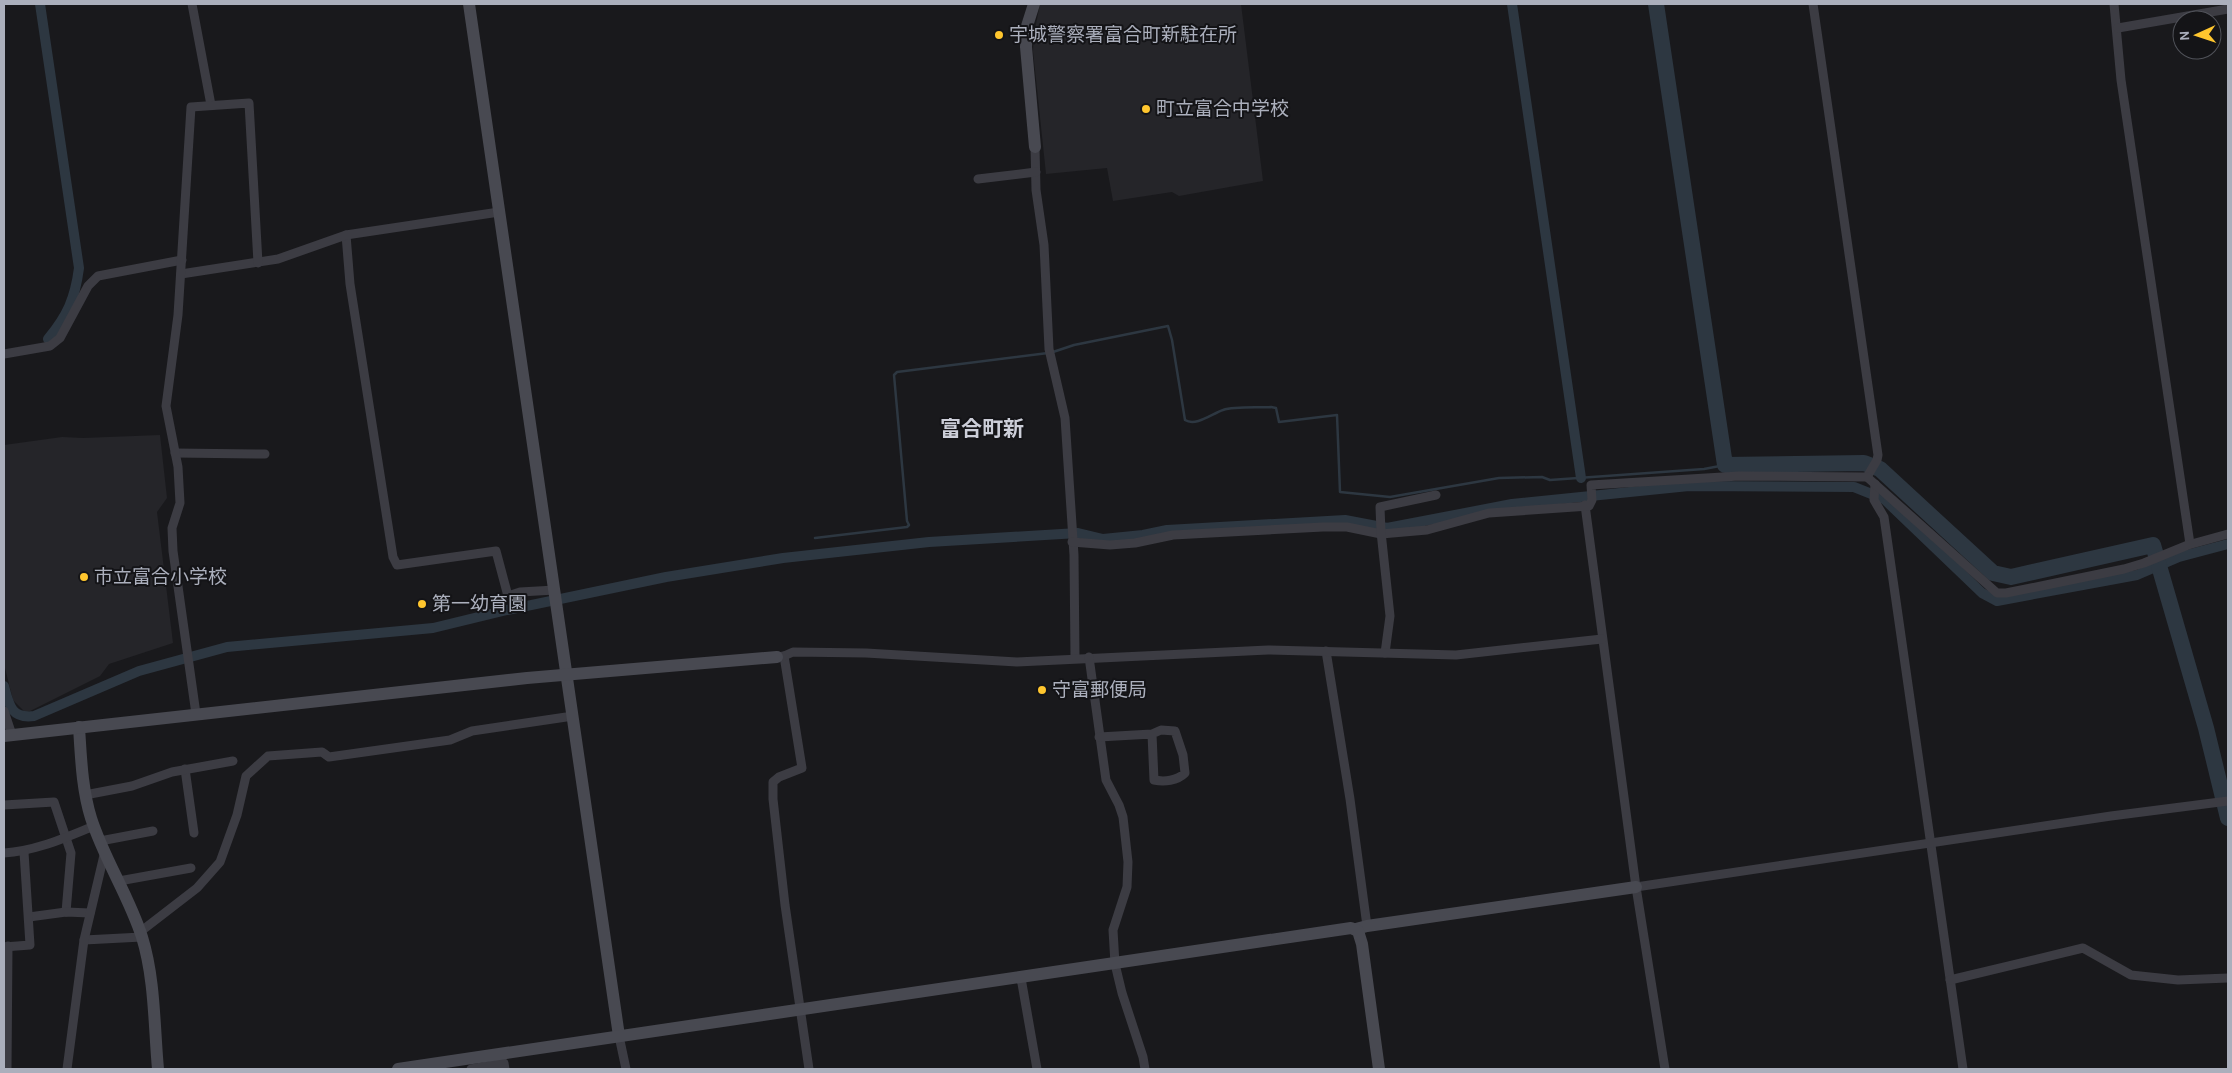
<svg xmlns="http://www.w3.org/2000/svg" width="2232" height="1073" viewBox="0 0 2232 1073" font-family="Karla,'Noto Sans JP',sans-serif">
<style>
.built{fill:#252529}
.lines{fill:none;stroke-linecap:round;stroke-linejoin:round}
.stream{stroke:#2d3741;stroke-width:2.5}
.canal{stroke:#2d3741;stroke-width:10}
.river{stroke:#2d3741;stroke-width:16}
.street{stroke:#3c3c43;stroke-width:9}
.secondary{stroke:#484951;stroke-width:12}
.poi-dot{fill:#ffc62e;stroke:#141417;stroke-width:2}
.labels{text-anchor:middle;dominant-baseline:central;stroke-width:4;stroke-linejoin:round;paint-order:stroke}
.poi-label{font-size:19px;fill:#abafbc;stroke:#141417;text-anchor:start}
.quarter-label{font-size:21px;font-weight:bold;fill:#ccced8;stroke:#141417}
</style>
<rect width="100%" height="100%" fill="#19191c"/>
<g class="built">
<path d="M 1040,4 L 1241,4 L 1263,181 L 1179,196 L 1172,192 L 1113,201 L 1107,168 L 1046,174 L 1033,51 L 1034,34 Z"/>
<path d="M 160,435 L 167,498 L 157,512 L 173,643 L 109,664 L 100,676 L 26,713 L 13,700 L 4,664 L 4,445 L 62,437 L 83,438 Z"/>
</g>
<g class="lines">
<g class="stream">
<path d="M 1053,352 L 1074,345 L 1168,326 L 1172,340 L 1185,420 C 1196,427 1213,413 1223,410 C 1235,406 1257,408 1271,407 L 1276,408 L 1279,422 L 1337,415 L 1340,492 L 1390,497 L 1499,478 L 1542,477 L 1550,480 L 1704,469 L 1725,465"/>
<path d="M 815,538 L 907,527 L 909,525 L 907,521 L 894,375 L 897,372 L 1048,353"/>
</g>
<g class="canal">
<path d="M 40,4 L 79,268 C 75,299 67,316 48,339"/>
<path d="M 1512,4 L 1581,478"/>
<path d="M 4,686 C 9,705 11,719 34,716 L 139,671 L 227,647 L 433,628 L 507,610 L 666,577 L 783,558 L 929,542 L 1078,533 L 1103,539 L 1143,535 L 1167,530 L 1345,520 L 1387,528 L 1512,504 L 1689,486 L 1854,487 L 1884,499 L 1982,593 L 1997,601 L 2137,575 L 2179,557 L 2228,544"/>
</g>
<path class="river" d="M 1656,4 L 1725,465 L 1864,463 L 1880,469 L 1993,573 L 2011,577 L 2153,545 L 2206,728 L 2228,818"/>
<g class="street">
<path d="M 192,4 L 211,105"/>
<path d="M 1813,4 L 1878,455 L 1877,460 L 1867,477"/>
<path d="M 2114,4 L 2121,80 L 2190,544"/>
<path d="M 2118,28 L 2228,9"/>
<path d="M 1035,147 L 1036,190 L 1044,245 L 1049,349 L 1065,418 L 1074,555 L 1075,658"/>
<path d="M 978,179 L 1036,172"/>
<path d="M 346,235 L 350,284 L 393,557 L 397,565 L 496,551 L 508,596 L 520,592 L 555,590"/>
<path d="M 181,274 L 278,259 L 346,235 L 499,212"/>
<path d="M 4,354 L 50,346 L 60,338 L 88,286 L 98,276 L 182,260"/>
<path d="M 175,453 L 265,454"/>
<path d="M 1875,484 L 1874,500 L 1884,517 L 1963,1069"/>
<path d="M 1585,505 L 1636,887 L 1665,1069"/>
<path d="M 1072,542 L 1110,545 L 1135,543 L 1173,535 L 1323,527 L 1347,527 L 1381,534 L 1427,530 L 1489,513 L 1589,506 L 1592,500 L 1591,485 L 1739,476 L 1867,477 L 1997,593 L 2006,593 L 2046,585 L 2124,569 L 2144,563 L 2188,545 L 2228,534"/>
<path d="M 1326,651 L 1350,799 L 1367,926"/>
<path d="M 1385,653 L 1390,616 L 1381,532 L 1380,507 L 1436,495"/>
<path d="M 784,656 L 802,768 L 779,777 L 773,782 L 773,799 L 785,905 L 809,1069"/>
<path d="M 777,657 L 784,656 L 793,652 L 866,653 L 1017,662 L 1268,650 L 1456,655 L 1602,639"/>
<path d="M 1089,657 L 1106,780 L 1119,805 L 1123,817 L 1128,862 L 1127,887 L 1113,930 L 1115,964 L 1122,993 L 1143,1057 L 1145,1069"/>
<path d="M 4,711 L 12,735"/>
<path d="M 196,714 L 173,551 L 172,528 L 180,503 L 178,467 L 166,406 L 178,315 L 191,107 L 249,103 L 258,263"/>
<path d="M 1099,737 L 1152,734 L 1161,730 L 1175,731 L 1183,755 L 1185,773 C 1177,781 1164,782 1154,780 L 1152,734"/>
<path d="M 185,769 L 194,833"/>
<path d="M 85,795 L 132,786 L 172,772 L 233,761"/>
<path d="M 4,805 L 54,802 L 71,853 L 66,912"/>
<path d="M 100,841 L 153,831"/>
<path d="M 4,853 C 36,851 64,838 94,826"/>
<path d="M 119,881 L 191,868"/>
<path d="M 1636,887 L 2111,816 L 2228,801"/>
<path d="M 29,917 L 66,912 L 90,913"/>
<path d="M 140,932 L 197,888 L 220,862 L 237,815 L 246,776 L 268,756 L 322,752 L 329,757 L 450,740 L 472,731 L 573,716"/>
<path d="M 84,940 L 142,937"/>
<path d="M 4,947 L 30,945 L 24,852"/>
<path d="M 1021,978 L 1037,1069"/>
<path d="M 1950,980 L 2083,948 L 2131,975 L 2178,980 L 2228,978"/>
<path d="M 619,1036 L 626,1069"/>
<path d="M 7,1069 L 8,946"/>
<path d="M 67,1069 L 84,940 L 105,851"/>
<path d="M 471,1069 L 504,1063 L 505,1069"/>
</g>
<g class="secondary">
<path d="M 469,4 L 619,1036"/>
<path d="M 1034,4 L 1027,26 L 1026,47 L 1035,147"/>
<path d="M 79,727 C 81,758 82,789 91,818 C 104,859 129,896 142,937 C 155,979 154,1026 158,1069"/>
<path d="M 4,736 L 527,678 L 777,657"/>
<path d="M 1356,929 L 1367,926 L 1636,887"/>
<path d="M 398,1069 L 1351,928 L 1358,931 L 1362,944 L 1379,1069"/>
</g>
</g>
<g class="poi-dot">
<circle cx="999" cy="35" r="5"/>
<circle cx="1146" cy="109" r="5"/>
<circle cx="84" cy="577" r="5"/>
<circle cx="422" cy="604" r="5"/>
<circle cx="1042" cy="690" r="5"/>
</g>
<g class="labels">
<g class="poi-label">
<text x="1009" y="35">宇城警察署富合町新駐在所</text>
<text x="1156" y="109">町立富合中学校</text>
<text x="94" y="577">市立富合小学校</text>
<text x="432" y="604">第一幼育園</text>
<text x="1052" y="690">守富郵便局</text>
</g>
<g class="quarter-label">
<text x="982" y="429">富合町新</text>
</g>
</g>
<rect width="2232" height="1073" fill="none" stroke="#abafbc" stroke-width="10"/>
<g transform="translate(2197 35) rotate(267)"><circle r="24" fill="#141417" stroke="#505259"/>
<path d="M0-4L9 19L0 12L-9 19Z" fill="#ffc62e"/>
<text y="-8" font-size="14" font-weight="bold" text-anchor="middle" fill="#abafbc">N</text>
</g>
</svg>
